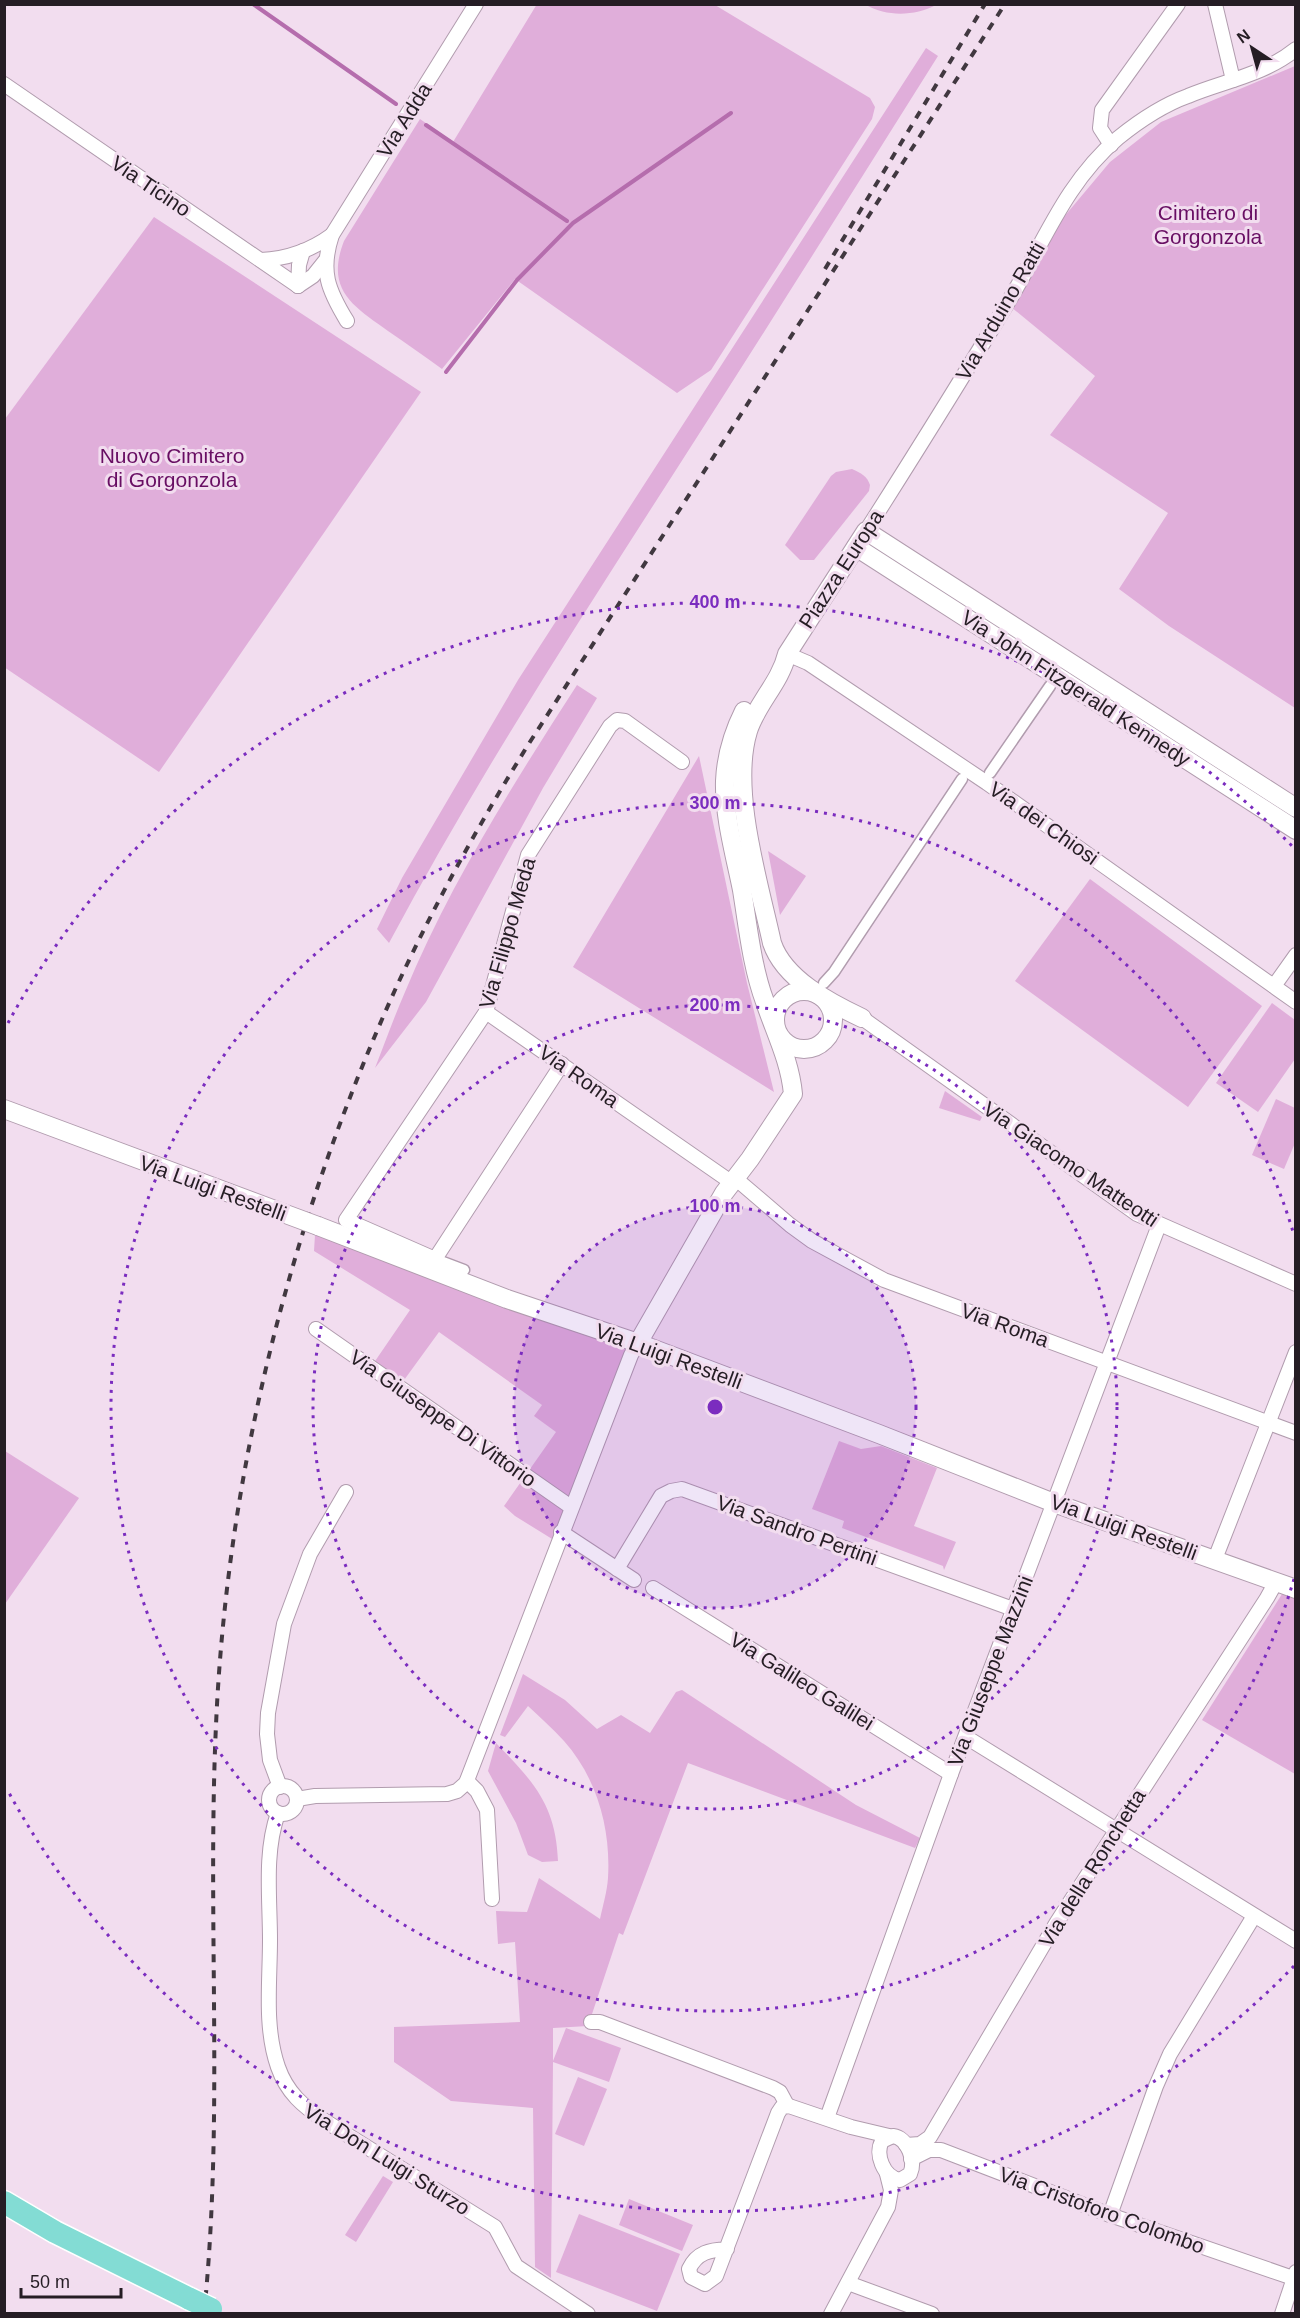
<svg xmlns="http://www.w3.org/2000/svg" width="1300" height="2318" viewBox="0 0 1300 2318" font-family="Arial,sans-serif">
<style>
.green{fill:#e0aeda}
.lines{fill:none;stroke-linecap:round;stroke-linejoin:round}
.stream{stroke:#b56dad;stroke-width:4}
.pedestrian-casing{stroke:#b19cae;stroke-width:13}
.minor-casing{stroke:#b19cae;stroke-width:16}
.tertiary-casing{stroke:#b19cae;stroke-width:20}
.primary-casing{stroke:#fff;stroke-width:25}
.pedestrian{stroke:#fff;stroke-width:10}
.minor{stroke:#fff;stroke-width:14}
.tertiary{stroke:#fff;stroke-width:18}
.primary{stroke:#83dcd4;stroke-width:22}
.rail{stroke:#413840;stroke-width:4;stroke-dasharray:8 8;stroke-linecap:butt}
.tertiary-bridge-casing{stroke:#b19cae;stroke-width:20;stroke-linecap:butt}
.primary-bridge-casing{stroke:#fff;stroke-width:25;stroke-linecap:butt}
.tertiary-bridge{stroke:#fff;stroke-width:18}
.primary-bridge{stroke:#83dcd4;stroke-width:22}
.ring{fill:none;stroke:#7b2cbf;stroke-width:3;stroke-dasharray:3 6}
.labels{text-anchor:middle;dominant-baseline:central;stroke-width:6;stroke-linejoin:round;paint-order:stroke}
.street-label{font-size:21px;fill:#251d24;stroke:#f2ddef}
.park-label{font-size:21px;fill:#680e63;stroke:#f2ddef}
.centre{fill:#7b2cbf;stroke:#f2ddef;stroke-width:3}
.ring-label{font-size:18px;text-anchor:middle;font-weight:bold;fill:#7b2cbf;stroke:#f2ddef;stroke-width:6;stroke-linejoin:round;paint-order:stroke}
</style>
<rect width="100%" height="100%" fill="#f2ddef"/>
<g class="green">
<path d="M 537,4 L 715,5 L 870,98 L 875,107 L 872,119 L 711,370 L 677,393 L 515,279 L 442,369 C 424,356 406,343 388,331 C 353,306 325,290 344,241 L 420,119 L 453,142 Z"/>
<path d="M 866,5 L 936,5 C 915,16 887,17 866,5 Z"/>
<path d="M 926,48 L 938,56 C 853,191 769,325 683,459 C 581,618 478,776 389,943 L 377,929 L 402,878 L 518,680 Z"/>
<path d="M 1295,66 L 1295,708 L 1169,626 L 1119,589 L 1168,513 L 1050,435 L 1095,376 L 1011,307 L 1063,218 L 1110,162 L 1161,122 Z"/>
<path d="M 154,217 L 421,392 L 159,772 L 4,667 L 5,419 Z"/>
<path d="M 852,469 C 861,473 867,476 870,485 L 869,491 L 814,560 L 800,560 L 785,545 L 831,476 L 836,472 Z"/>
<path d="M 577,685 L 597,698 L 543,788 L 426,1002 L 375,1068 C 385,1043 394,1017 405,992 C 450,883 514,783 577,685 Z"/>
<path d="M 699,756 L 747,983 L 774,1092 L 573,967 Z"/>
<path d="M 768,851 L 806,876 L 780,915 Z"/>
<path d="M 1090,879 L 1262,1006 L 1188,1107 L 1015,981 Z"/>
<path d="M 1272,1003 L 1295,1020 L 1295,1059 L 1258,1112 L 1216,1083 Z"/>
<path d="M 945,1091 L 982,1117 L 980,1121 L 939,1108 Z"/>
<path d="M 1276,1099 L 1295,1108 L 1295,1143 L 1284,1169 L 1252,1155 Z"/>
<path d="M 315,1235 L 638,1345 L 557,1542 L 515,1516 L 504,1506 L 556,1432 L 534,1416 L 542,1405 L 439,1332 L 399,1387 L 371,1367 L 410,1310 L 314,1251 Z"/>
<path d="M 839,1441 L 861,1449 L 881,1446 L 937,1468 L 914,1526 L 956,1542 L 944,1570 L 943,1566 L 842,1528 L 844,1521 L 812,1509 Z"/>
<path d="M 5,1451 L 79,1498 L 5,1604 Z"/>
<path d="M 1282,1594 L 1295,1599 L 1295,1774 L 1202,1720 Z"/>
<path d="M 523,1674 L 565,1700 L 597,1729 L 621,1715 L 650,1733 L 676,1692 L 682,1690 L 856,1805 L 920,1838 L 915,1848 L 688,1763 L 623,1935 L 619,1933 L 588,2026 L 553,2028 L 553,2061 L 566,2028 L 621,2048 L 609,2082 L 553,2062 L 551,2278 L 535,2267 L 533,2108 L 451,2101 L 394,2062 L 394,2027 L 520,2022 L 515,1942 L 498,1944 L 496,1911 L 527,1912 L 539,1878 L 600,1919 C 603,1905 607,1892 608,1878 C 611,1829 597,1778 564,1741 C 553,1729 540,1717 528,1706 L 505,1737 L 500,1735 Z"/>
<path d="M 496,1743 C 533,1781 556,1805 558,1861 L 542,1862 L 528,1855 L 516,1823 L 488,1771 Z"/>
<path d="M 578,2077 L 607,2089 L 584,2146 L 555,2134 Z"/>
<path d="M 383,2176 L 393,2182 L 356,2242 L 345,2235 Z"/>
<path d="M 629,2199 L 693,2225 L 682,2251 L 619,2225 Z"/>
<path d="M 579,2214 L 680,2254 L 657,2311 L 556,2272 Z"/>
</g>
<g class="lines">
<g class="stream">
<path d="M 253,4 L 396,104"/>
<path d="M 426,125 L 567,221"/>
<path d="M 446,372 L 517,280 L 573,223 L 731,113"/>
</g>
<g class="pedestrian-casing">
<g id="pedestrian">
<path d="M 990,773 L 1050,686"/>
<path d="M 824,983 L 834,972 L 962,779"/>
<path d="M 435,1259 L 464,1270"/>
</g>
</g>
<g class="minor-casing">
<g id="minor">
<path d="M 1215,4 L 1233,80"/>
<path d="M 4,84 L 298,286"/>
<path d="M 1111,145 L 1100,128 L 1102,110 L 1178,4"/>
<path d="M 261,260 C 288,259 310,251 332,235"/>
<path d="M 298,286 L 313,276 L 325,261"/>
<path d="M 298,286 L 299,265 L 303,251"/>
<path d="M 347,321 C 328,290 320,271 332,235 L 476,4"/>
<path d="M 866,531 C 915,454 963,377 1010,299 C 1044,242 1066,182 1118,138 C 1139,121 1163,105 1188,96 C 1224,81 1264,75 1296,49"/>
<path d="M 787,654 L 808,663 L 987,783 L 1296,1002"/>
<path d="M 1274,986 L 1296,955"/>
<path d="M 486,1012 L 731,1182"/>
<path d="M 862,1018 L 1137,1214 L 1296,1284"/>
<path d="M 562,1064 L 435,1259 L 346,1220 L 486,1012 L 528,855 L 610,726 L 617,720 L 625,721 L 682,762"/>
<path d="M 735,1178 L 790,1225 L 812,1241 L 884,1280 L 1296,1433"/>
<path d="M 316,1329 L 571,1507"/>
<path d="M 561,1532 L 634,1580"/>
<path d="M 1215,1559 L 1296,1352"/>
<path d="M 617,1569 L 661,1496 L 671,1491 L 682,1489 L 1013,1609"/>
<path d="M 653,1588 L 951,1774"/>
<path d="M 966,1737 L 1296,1941"/>
<path d="M 467,1781 L 477,1791 L 487,1810 L 492,1899"/>
<circle cx="283" cy="1800" r="14"/>
<path d="M 280,1787 L 270,1760 L 267,1734 L 268,1713 L 284,1624 L 310,1554 L 346,1492"/>
<path d="M 297,1799 L 315,1796 L 447,1794 L 457,1791 L 466,1783 L 631,1355 L 638,1343"/>
<path d="M 278,1813 C 264,1853 270,1898 270,1940 C 270,1982 264,2027 278,2067 C 287,2093 303,2106 325,2121 L 495,2227 L 516,2266 L 588,2314"/>
<path d="M 591,2022 L 600,2022 L 773,2088 L 780,2092 L 787,2105"/>
<path d="M 827,2118 L 951,1774 L 1159,1225"/>
<path d="M 893,2136 C 908,2138 916,2161 910,2174 L 900,2180 C 883,2177 875,2154 882,2141 Z"/>
<path d="M 906,2145 L 920,2144 L 930,2137 L 1057,1922 L 1267,1598 L 1276,1582"/>
<path d="M 911,2159 L 929,2150 L 941,2150 L 1110,2215 L 1293,2278"/>
<path d="M 1110,2215 L 1156,2086 L 1170,2054 L 1254,1916"/>
<path d="M 727,2249 C 710,2250 697,2252 689,2269 L 691,2277 L 705,2284 L 716,2276 L 778,2113 L 782,2107 L 789,2106 L 851,2127 L 889,2136"/>
<path d="M 848,2283 L 932,2314"/>
<path d="M 831,2314 L 888,2207 L 891,2190 L 887,2174"/>
<path d="M 1282,2314 L 1296,2272"/>
</g>
</g>
<g class="tertiary-casing">
<g id="tertiary">
<path d="M 856,547 L 1296,830"/>
<circle cx="804" cy="1020" r="29"/>
<path d="M 862,1018 C 830,1003 784,979 772,943 C 759,883 730,790 748,731 C 757,703 780,683 787,654 L 866,531 L 1296,808"/>
<path d="M 4,1109 L 283,1213"/>
<path d="M 318,1226 L 507,1299 L 638,1343 L 879,1434 L 1054,1503 L 1296,1589"/>
<path d="M 638,1343 L 724,1193 L 750,1159 L 793,1094 C 790,1061 775,1032 765,1002 C 752,967 748,927 742,890 C 735,855 724,817 725,781 C 726,757 733,733 744,711"/>
</g>
</g>
<g class="primary-casing">
<path id="primary" d="M 4,2202 L 55,2232 L 190,2299"/>
</g>
<use href="#pedestrian" class="pedestrian"/>
<use href="#minor" class="minor"/>
<use href="#tertiary" class="tertiary"/>
<use href="#primary" class="primary"/>
<g class="rail">
<path d="M 825,269 L 985,4"/>
<path d="M 204,2314 C 224,2117 207,1921 216,1725 C 227,1472 291,1220 395,990 C 434,905 479,824 528,745 L 1005,4"/>
</g>
<g class="tertiary-bridge-casing">
<path id="tertiary-bridge" d="M 283,1213 L 318,1226"/>
</g>
<g class="primary-bridge-casing">
<path id="primary-bridge" d="M 190,2299 L 211,2309"/>
</g>
<use href="#tertiary-bridge" class="tertiary-bridge"/>
<use href="#primary-bridge" class="primary-bridge"/>
</g>
<circle cx="715" cy="1407" r="201" fill="#7b2cbf" fill-opacity=".12"/>
<g class="ring">
<circle cx="715" cy="1407" r="201"/>
<circle cx="715" cy="1407" r="402"/>
<path d="M1294 1579A604 604 0 1 1 1294 1235"/>
<path d="M1294 1966A805 805 0 0 1 8 1791M8 1023A805 805 0 0 1 1294 848"/>
</g>
<g class="labels">
<g class="street-label">
<text transform="translate(404 120) rotate(-58)">Via Adda</text>
<text transform="translate(151 186) rotate(34)">Via Ticino</text>
<text transform="translate(1000 311) rotate(-60)">Via Arduino Ratti</text>
<text transform="translate(841 569) rotate(-57)">Piazza Europa</text>
<text transform="translate(1076 688) rotate(33)">Via John Fitzgerald Kennedy</text>
<text transform="translate(1044 823) rotate(35)">Via dei Chiosi</text>
<text transform="translate(507 933) rotate(-74)">Via Filippo Meda</text>
<text transform="translate(579 1076) rotate(35)">Via Roma</text>
<text transform="translate(1071 1164) rotate(34)">Via Giacomo Matteotti</text>
<text transform="translate(213 1188) rotate(20)">Via Luigi Restelli</text>
<text transform="translate(1005 1325) rotate(20)">Via Roma</text>
<text transform="translate(669 1356) rotate(20)">Via Luigi Restelli</text>
<text transform="translate(443 1418) rotate(35)">Via Giuseppe Di Vittorio</text>
<text transform="translate(1124 1527) rotate(20)">Via Luigi Restelli</text>
<text transform="translate(797 1530) rotate(20)">Via Sandro Pertini</text>
<text transform="translate(990 1671) rotate(-69)">Via Giuseppe Mazzini</text>
<text transform="translate(802 1681) rotate(32)">Via Galileo Galilei</text>
<text transform="translate(1092 1868) rotate(-58)">Via della Ronchetta</text>
<text transform="translate(387 2159) rotate(32)">Via Don Luigi Sturzo</text>
<text transform="translate(1102 2210) rotate(20)">Via Cristoforo Colombo</text>
</g>
<g class="park-label">
<text x="1208" y="212">Cimitero di<tspan x="1208" dy="24">Gorgonzola</tspan></text>
<text x="172" y="455">Nuovo Cimitero<tspan x="172" dy="24">di Gorgonzola</tspan></text>
</g>
</g>
<circle cx="715" cy="1407" r="9" class="centre"/>
<g class="ring-label">
<text x="715" y="608">400 m</text>
<text x="715" y="809">300 m</text>
<text x="715" y="1011">200 m</text>
<text x="715" y="1212">100 m</text>
</g>
<rect width="1300" height="2318" fill="none" stroke="#251d24" stroke-width="12"/>
<g transform="translate(1252 48) rotate(324)" stroke="#f2ddef" stroke-width="4.5" paint-order="stroke">
<path d="M0-4.5L10 22L0 15L-10 22Z" fill="#251d24"/>
<text y="-9" font-size="16" font-weight="bold" text-anchor="middle" fill="#251d24">N</text>
</g>
<path d="M21 2288v9h100v-9" fill="none" stroke="#251d24" stroke-width="3"/>
<text x="30" y="2288" font-size="18" fill="#251d24" stroke="#f2ddef" stroke-width="4.5" paint-order="stroke">50 m</text>
</svg>
